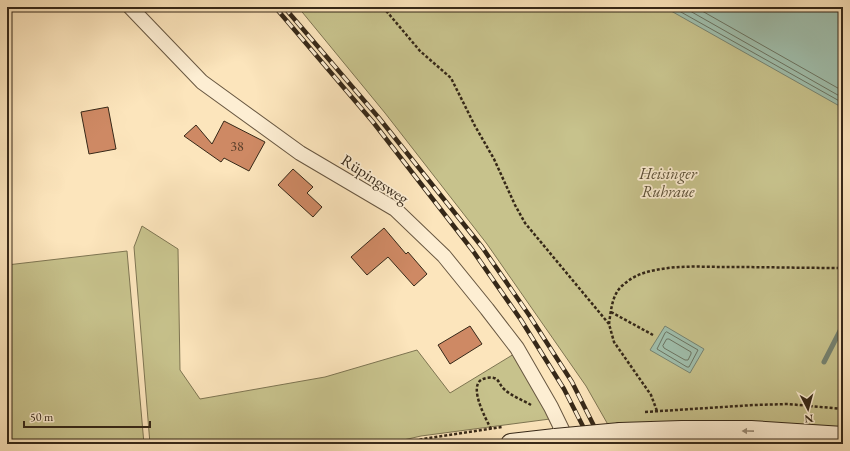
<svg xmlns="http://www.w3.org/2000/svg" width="850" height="451" viewBox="0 0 850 451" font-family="'EB Garamond',serif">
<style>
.green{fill:#c7c28c;stroke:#7e7552}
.water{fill:#a0bfad;stroke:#768371}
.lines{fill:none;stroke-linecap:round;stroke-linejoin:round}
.shore{stroke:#6b7462;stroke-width:1}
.stream{stroke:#768371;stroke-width:5}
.building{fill:#ce8964;stroke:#362818}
.street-casing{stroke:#685741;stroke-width:16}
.secondary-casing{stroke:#362818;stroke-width:22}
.path{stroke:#362818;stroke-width:2.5;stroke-dasharray:3 2;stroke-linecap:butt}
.street{stroke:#fdeed3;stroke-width:14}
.secondary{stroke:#fdeed3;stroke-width:20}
.rail-casing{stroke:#362818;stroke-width:4.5}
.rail{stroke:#fdeed3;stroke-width:3;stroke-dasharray:9;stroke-linecap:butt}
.secondary-bridge-casing{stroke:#362818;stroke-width:22;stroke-linecap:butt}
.secondary-bridge{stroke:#fdeed3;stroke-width:20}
.oneway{fill:#9a8b76}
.labels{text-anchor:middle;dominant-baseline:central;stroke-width:3.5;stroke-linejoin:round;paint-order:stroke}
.number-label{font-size:14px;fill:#5c402b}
.park-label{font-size:16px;font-style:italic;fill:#5a4e35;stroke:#fdeed3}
.street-label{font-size:16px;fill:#362818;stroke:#fdeed3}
</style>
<rect width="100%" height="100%" fill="#fce5bc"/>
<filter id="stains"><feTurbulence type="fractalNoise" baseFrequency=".005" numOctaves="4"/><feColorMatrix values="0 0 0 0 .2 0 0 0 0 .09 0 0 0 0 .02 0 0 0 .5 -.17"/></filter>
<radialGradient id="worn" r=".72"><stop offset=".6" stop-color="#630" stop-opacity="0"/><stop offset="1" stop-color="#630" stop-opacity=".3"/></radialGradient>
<g class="green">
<path d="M 298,7 L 843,7 L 843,444 L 619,444 L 586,386 L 487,244 L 385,113 Z"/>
<path d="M 142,226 L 178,249 L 180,370 L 200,399 L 325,377 L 417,350 L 450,393 L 514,354 L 550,419 L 421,436 L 386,444 L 150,444 L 134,247 Z"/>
<path d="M 127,251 L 144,444 L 7,444 L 7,265 Z"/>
</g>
<g class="water">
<path d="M 664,7 L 843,7 L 843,108 Z"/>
<path d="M 665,326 L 704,349 L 690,373 L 650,350 Z"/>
</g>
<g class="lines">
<g class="shore">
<path d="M 672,7 L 843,103"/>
<path d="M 683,7 L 843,98"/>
<path d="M 695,7 L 843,91"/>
<path d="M 667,332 L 698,350 L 689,367 L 687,367 L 657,349 L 665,333 Z"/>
<path d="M 667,339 L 669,339 L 691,352 L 691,354 L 688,360 L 685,360 L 664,348 L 663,346 Z"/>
</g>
<path class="stream" d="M 824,362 L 843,325"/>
</g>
<g class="building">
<path d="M 108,107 L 116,149 L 89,154 L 81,112 Z"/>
<path d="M 224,121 L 265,142 L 249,171 L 224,158 L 221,162 L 184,136 L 196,125 L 212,144 Z"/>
<path d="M 293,169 L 313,187 L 307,193 L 322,207 L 313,217 L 278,185 Z"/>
<path d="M 384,228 L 406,254 L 408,252 L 427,274 L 414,286 L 388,257 L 367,275 L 351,257 Z"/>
<path d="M 470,326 L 482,344 L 450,364 L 438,345 Z"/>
</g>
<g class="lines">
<g class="street-casing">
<path id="street" d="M 130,7 L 202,82 L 300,153 L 395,209 L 444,256 L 487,309 L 517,348 L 551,407 L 569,444"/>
</g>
<g class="secondary-casing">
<g id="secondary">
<path d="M 620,433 L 682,431 L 751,431 L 843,437"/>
<path d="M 511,444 L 555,439"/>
</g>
</g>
<g class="path">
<path d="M 383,7 L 420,51 L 451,78 L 475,126 L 494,159 L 515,205 L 525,223 L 609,324 L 614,342 L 651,395 L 657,411"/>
<path d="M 611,312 L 653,335"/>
<path d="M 609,324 C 611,310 612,294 623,285 C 633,276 644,272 656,270 C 679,265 704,267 727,267 C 765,267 804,268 843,268"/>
<path d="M 645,412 L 754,405 L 788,404 L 843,409"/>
<path d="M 491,429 C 486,419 469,388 481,380 C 484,378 490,377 494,378 C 499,379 500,386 504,389 C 511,396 523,400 531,405"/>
<path d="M 400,444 L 423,439 L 502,427"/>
</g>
<use href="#street" class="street"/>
<use href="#secondary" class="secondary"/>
<g class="rail-casing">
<g id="rail">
<path d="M 275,7 L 373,122 L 473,251 L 521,320 L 564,389 L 592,444"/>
<path d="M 284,7 L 379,118 L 482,247 L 529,315 L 572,382 L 603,444"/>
</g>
</g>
<use href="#rail" class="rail"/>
<g class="secondary-bridge-casing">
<path id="secondary-bridge" d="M 555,439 L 620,433"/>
</g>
<use href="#secondary-bridge" class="secondary-bridge"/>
</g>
<defs><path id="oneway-solid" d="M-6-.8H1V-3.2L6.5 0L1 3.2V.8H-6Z"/></defs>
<use class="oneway" href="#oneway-solid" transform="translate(748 431) rotate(-179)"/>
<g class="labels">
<g class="number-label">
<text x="237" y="146">38</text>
</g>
<g class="park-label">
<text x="668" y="173">Heisinger<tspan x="668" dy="18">Ruhraue</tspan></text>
</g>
<g class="street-label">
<text transform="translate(375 179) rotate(33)">Rüpingsweg</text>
</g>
</g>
<rect width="850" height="451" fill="none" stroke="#fce5bc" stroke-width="24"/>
<rect x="8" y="8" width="834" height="435" fill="none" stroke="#362818" stroke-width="2"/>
<rect x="12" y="12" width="826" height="427" fill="none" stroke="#362818"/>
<g transform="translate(808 409) rotate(174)" stroke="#fdeed3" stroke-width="3" paint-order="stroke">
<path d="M0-3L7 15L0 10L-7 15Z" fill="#362818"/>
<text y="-6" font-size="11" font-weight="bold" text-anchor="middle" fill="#362818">N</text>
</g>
<path d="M24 421v6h126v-6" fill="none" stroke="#362818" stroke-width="2"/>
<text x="30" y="421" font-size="12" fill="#362818" stroke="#fdeed3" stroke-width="3" paint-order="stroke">50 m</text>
<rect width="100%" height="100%" filter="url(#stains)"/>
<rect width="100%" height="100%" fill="url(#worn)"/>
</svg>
